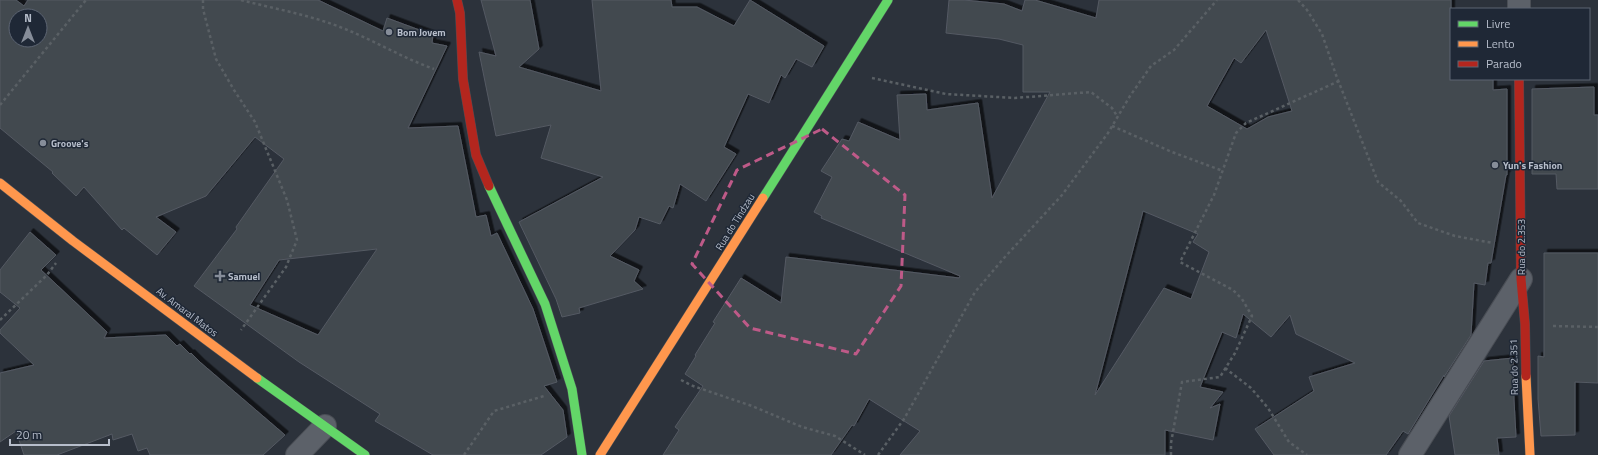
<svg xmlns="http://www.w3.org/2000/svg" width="1598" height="455" viewBox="0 0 1598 455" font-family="'Titillium Web',sans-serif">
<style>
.building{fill:#43484f;stroke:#545a63;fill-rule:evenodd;filter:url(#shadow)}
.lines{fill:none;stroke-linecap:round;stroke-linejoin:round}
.street-casing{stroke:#4a4e55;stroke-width:24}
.fast-casing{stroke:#4a4e55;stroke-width:10}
.slow-casing{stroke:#4a4e55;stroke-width:10}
.jam-casing{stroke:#4a4e55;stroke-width:10}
.path{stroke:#5a6065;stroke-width:2.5;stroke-dasharray:3 3;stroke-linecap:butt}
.street{stroke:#5c6169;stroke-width:22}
.fast{stroke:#63d668;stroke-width:9}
.slow{stroke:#ff974d;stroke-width:9}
.jam{stroke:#b3261e;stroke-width:9}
.marked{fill:none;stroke:#be5a88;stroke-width:3;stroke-dasharray:8 5;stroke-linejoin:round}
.poi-dot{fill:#868d99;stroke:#1f2836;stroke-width:1.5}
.labels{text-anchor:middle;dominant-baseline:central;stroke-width:3;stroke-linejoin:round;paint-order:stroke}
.poi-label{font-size:10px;font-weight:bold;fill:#b7becb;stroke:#1f2836;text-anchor:start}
.street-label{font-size:10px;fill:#b7becb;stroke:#1f2836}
</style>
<defs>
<filter id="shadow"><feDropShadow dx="3.5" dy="-3.5" stdDeviation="0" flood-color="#0009"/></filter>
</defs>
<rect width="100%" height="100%" fill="#2c323b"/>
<g class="building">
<path d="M 0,0 L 16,0 L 24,6 L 28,0 L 318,0 L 383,31 L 387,18 L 433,35 L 432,43 L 447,46 L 408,128 L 458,126 L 476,217 L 486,215 L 491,236 L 497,233 L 533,309 L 557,382 L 544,386 L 563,410 L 567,437 L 541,455 L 433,455 L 375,421 L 380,414 L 299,362 L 194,286 L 237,229 L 236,227 L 284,159 L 255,137 L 206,196 L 156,217 L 176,232 L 157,255 L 124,228 L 122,230 L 84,187 L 76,196 L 52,173 L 53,172 L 0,128 ZM 16,16 L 40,16 L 40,40 L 16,40 ZM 377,249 L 318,335 L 250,305 L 279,260 Z"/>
<path d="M 481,0 L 530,0 L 539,49 L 519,67 L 601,91 L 592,0 L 671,0 L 672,7 L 697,7 L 734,26 L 750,0 L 824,46 L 812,67 L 796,59 L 785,78 L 781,75 L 769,103 L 748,94 L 724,147 L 736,154 L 706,201 L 680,184 L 673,208 L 669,206 L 660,224 L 639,217 L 635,230 L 610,256 L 639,270 L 634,281 L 643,289 L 579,308 L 580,313 L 562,317 L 556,299 L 519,222 L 603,177 L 541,158 L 551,125 L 496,136 L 479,52 L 496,56 Z"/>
<path d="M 949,0 L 964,0 L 1004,4 L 1022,11 L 1025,0 L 1035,0 L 1096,18 L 1099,0 L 1451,0 L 1451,79 L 1493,79 L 1493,90 L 1507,89 L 1507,175 L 1506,175 L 1491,263 L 1488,263 L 1485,285 L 1474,283 L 1471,335 L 1444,377 L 1444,375 L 1408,434 L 1403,431 L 1386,455 L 1274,455 L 1255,429 L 1314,391 L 1309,377 L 1355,363 L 1296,334 L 1290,315 L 1271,337 L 1243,314 L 1236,338 L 1222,332 L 1200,387 L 1223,392 L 1210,408 L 1220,404 L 1213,440 L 1165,430 L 1165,455 L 900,455 L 920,431 L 869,399 L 854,426 L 852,425 L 831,455 L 663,455 L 679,430 L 675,427 L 703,386 L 685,374 L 696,356 L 695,355 L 715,323 L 713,322 L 741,278 L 781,303 L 786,257 L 959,278 L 960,276 L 821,218 L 822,216 L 814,212 L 832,177 L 821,171 L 842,139 L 849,141 L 858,122 L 900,140 L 897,95 L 926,94 L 927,110 L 978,103 L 992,198 L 1050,92 L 1023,92 L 1023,45 L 999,39 L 946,33 ZM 1266,30 L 1292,111 L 1268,117 L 1247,129 L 1207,106 L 1234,58 L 1241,63 ZM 1143,211 L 1198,234 L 1193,242 L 1209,252 L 1191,299 L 1164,288 L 1095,395 Z"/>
<path d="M 1594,87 L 1594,115 L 1598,115 L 1598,189 L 1557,189 L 1556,174 L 1532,174 L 1532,89 Z"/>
<path d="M 30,232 L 56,255 L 41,270 L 107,332 L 104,338 L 166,335 L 177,346 L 180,344 L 190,354 L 191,353 L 201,363 L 285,435 L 263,455 L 150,455 L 147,448 L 138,451 L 132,434 L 113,440 L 112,434 L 57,455 L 24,455 L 16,431 L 0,442 L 0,373 L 34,365 L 0,333 L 0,330 L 20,308 L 0,292 L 0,270 Z"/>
<path d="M 1544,253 L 1598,253 L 1598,383 L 1575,382 L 1575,435 L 1541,436 L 1538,399 L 1538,356 L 1544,357 Z"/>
<path d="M 1513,358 L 1514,400 L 1516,437 L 1497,438 L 1499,455 L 1455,455 L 1449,416 L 1484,361 Z"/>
</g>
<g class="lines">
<g class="street-casing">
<g id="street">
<path d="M 1519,9 L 1519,0"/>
<path d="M 297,455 L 325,426"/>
<path d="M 1410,455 L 1521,279"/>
</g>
</g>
<g class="fast-casing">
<g id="fast">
<path d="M 489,186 L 545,304 L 572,389 L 582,455"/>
<path d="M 763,198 L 888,0"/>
<path d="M 257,378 L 365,455"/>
</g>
</g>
<g class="slow-casing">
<g id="slow">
<path d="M 0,183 L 73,241 L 257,378"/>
<path d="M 1526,376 L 1530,455"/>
<path d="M 600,455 L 763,198"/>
</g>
</g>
<g class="jam-casing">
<g id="jam">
<path d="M 457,0 L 460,13 L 463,79 L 476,155 L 489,186"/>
<path d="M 1519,79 L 1521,279 L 1525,324 L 1526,376"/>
</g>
</g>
<g class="path">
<path d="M 203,0 L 203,9 L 216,59 L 234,90 L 255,122 L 287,200 L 297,240 L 286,267 L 241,330"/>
<path d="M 241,0 C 275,9 311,15 345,29 C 375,41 403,58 434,69"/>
<path d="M 1298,0 L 1307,10 L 1322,34 L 1336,75 L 1378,182 L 1401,201 L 1418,223 L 1455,236 L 1493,243"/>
<path d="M 872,78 L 946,94 L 1015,98 L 1091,92 L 1112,108 L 1117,116"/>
<path d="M 0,105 L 86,0"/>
<path d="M 1112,126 L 1172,152 L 1223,171"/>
<path d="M 0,320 L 47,275 L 56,263"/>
<path d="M 1553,326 L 1598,327"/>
<path d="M 1225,368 L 1251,388 L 1268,408 L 1289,442 L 1307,455"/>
<path d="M 681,380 L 693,386 L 752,406 L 802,427 L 835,436 L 865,455"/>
<path d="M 464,455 L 494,411 L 544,396"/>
<path d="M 878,455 L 904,419 L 975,292 L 1004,258 L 1062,195 L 1108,133 L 1130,96 L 1151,66 L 1174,50 L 1217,0"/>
<path d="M 1171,455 L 1171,443 L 1182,382 L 1220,377 L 1235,353 L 1252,316 L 1242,299 L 1233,290 L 1180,262 L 1214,195 L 1236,133 L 1246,123 L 1339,81"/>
</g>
<use href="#street" class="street"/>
<use href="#fast" class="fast"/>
<use href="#slow" class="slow"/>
<use href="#jam" class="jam"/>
</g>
<path class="marked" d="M 822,129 L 905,195 L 901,286 L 856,354 L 750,328 L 692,264 L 737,170 Z"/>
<g class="poi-dot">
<circle cx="389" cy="32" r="4"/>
<circle cx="43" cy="143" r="4"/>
<circle cx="1495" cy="165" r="4"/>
<path d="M218 270h4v4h4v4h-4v4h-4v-4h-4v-4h4z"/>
</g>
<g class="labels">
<g class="poi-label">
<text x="397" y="32">Bom Jovem</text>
<text x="51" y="143">Groove's</text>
<text x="1503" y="165">Yun's Fashion</text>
<text x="228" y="276">Samuel</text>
</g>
<g class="street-label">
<text transform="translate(735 222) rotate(-58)">Rua do Tindzau</text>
<text transform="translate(1521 247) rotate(-90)">Rua do 2.353</text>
<text transform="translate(187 312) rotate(37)">Av. Amaral Matos</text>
<text transform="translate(1514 367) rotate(-91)">Rua do 2.351</text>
</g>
</g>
<rect x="1450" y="8" width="140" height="72" fill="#1f2836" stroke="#5c6472"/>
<rect x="1458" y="21" width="20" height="6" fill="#63d668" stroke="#5c6472"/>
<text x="1486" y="28" font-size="12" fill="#b7becb">Livre</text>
<rect x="1458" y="41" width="20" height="6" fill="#ff974d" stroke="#5c6472"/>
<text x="1486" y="48" font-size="12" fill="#b7becb">Lento</text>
<rect x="1458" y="61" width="20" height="6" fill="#b3261e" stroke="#5c6472"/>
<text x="1486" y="68" font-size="12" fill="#b7becb">Parado</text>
<g transform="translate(28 28)"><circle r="19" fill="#1f2836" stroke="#5c6472"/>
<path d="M0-3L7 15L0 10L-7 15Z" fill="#868d99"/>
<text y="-6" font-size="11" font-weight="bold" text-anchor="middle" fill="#b7becb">N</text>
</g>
<path d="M10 439v6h99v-6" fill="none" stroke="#b7becb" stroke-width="2"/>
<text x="16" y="439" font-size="12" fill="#b7becb" stroke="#1f2836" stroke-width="3" paint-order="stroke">20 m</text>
</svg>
